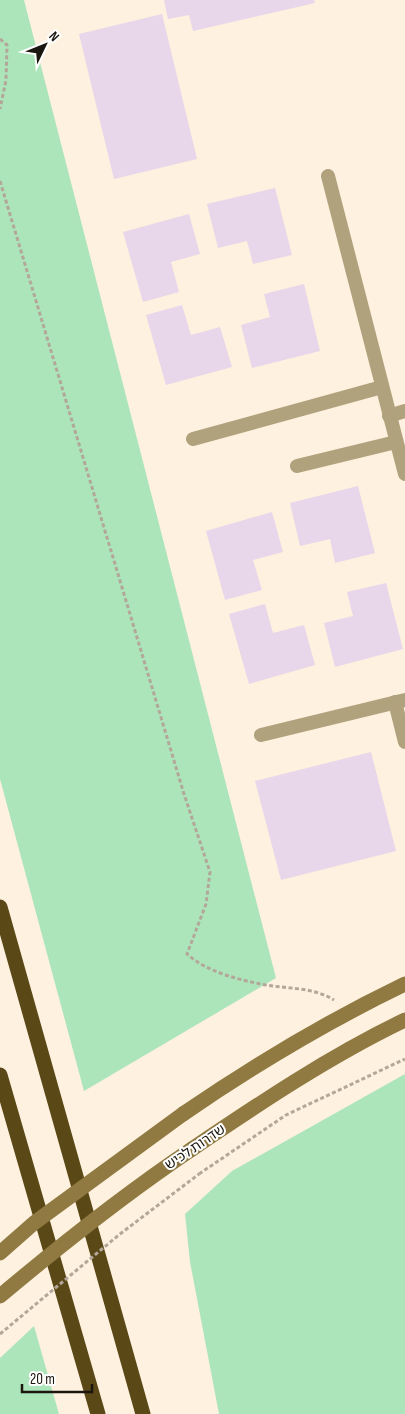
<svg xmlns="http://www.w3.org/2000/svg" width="405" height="1414" viewBox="0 0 405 1414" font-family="'Sofia Sans Condensed','Noto Sans Hebrew',sans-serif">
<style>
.green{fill:#ade5bb}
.building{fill:#e8d6ea}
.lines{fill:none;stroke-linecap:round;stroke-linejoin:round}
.path{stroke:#b2a799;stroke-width:3;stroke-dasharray:4 2.5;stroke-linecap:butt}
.lane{stroke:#b1a27e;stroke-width:14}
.secondary{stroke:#907a42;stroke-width:15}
.highway{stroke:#5a4817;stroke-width:15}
.path-bridge{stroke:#b2a799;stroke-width:3;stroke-dasharray:4 2.5;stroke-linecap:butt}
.secondary-bridge{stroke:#907a42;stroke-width:15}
.labels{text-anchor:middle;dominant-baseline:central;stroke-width:4;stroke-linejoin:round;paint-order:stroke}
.street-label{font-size:14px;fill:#1b160e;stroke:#fff}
</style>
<rect width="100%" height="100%" fill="#fef1df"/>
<g class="green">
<path d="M 0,0 L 24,0 L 276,978 L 84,1091 L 0,779 Z"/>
<path d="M 405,1074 L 405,1414 L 219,1414 L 190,1262 L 185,1214 L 232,1171 Z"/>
<path d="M 34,1326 L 59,1414 L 0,1414 L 0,1358 Z"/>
</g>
<g class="building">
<path d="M 164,0 L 314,0 L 315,3 L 193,31 L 189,15 L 168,19 Z"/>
<path d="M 162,14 L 197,159 L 114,179 L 79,34 Z"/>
<path d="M 275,188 L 292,255 L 253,264 L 247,241 L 218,248 L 207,204 Z"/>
<path d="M 189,214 L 200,254 L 171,262 L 179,292 L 143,302 L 123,232 Z"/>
<path d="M 304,284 L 320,351 L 252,368 L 241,325 L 270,317 L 264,294 Z"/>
<path d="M 182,305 L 191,335 L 220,327 L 232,367 L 166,385 L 146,315 Z"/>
<path d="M 358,486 L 375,553 L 335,563 L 330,539 L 300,546 L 290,503 Z"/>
<path d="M 272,512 L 283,552 L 253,560 L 262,590 L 225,600 L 206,531 Z"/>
<path d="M 386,583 L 403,649 L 335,667 L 324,623 L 353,616 L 347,592 Z"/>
<path d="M 265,604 L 273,633 L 304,625 L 315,665 L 249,684 L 229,614 Z"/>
<path d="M 371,752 L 396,851 L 281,880 L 255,781 Z"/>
</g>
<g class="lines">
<g class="path">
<path d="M 0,39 L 7,45 L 6,80 L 0,109"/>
<path d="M 0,181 L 184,794 L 210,872 L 206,904 L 187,954 C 207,972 239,980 266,985 C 289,989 313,987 334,1000"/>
<path d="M 199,1174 L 286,1115 L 405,1059"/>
</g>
<g class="lane">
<path d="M 328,176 L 405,474"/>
<path d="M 389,416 L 405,411"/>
<path d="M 193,439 L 382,387"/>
<path d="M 297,466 L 396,442"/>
<path d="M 395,702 L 405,742"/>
<path d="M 261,735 L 405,700"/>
</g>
<g class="secondary">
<path d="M 183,1114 C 253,1066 328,1021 405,984"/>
<path d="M 192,1149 C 260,1103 330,1056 405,1020"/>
</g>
<g class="highway">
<path d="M 0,907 L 143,1414"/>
<path d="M 0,1075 L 98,1414"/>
</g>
<path class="path-bridge" d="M 0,1334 L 120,1234 L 199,1174"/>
<g class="secondary-bridge">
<path d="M 0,1253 L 34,1223 L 183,1114"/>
<path d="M 0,1296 C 62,1244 125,1194 192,1149"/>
</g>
</g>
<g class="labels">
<g class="street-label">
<text transform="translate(195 1147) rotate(-34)">שדרות לכיש</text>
</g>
</g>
<g transform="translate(45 45) rotate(47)" stroke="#ffffff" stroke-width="4" paint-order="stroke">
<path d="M0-4L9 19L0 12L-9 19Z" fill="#1b160e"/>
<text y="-8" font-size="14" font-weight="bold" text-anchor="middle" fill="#1b160e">N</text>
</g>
<path d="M22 1384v8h70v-8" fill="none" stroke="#1b160e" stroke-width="2.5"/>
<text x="30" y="1384" font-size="15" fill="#1b160e" stroke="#ffffff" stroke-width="4" paint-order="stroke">20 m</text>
</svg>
